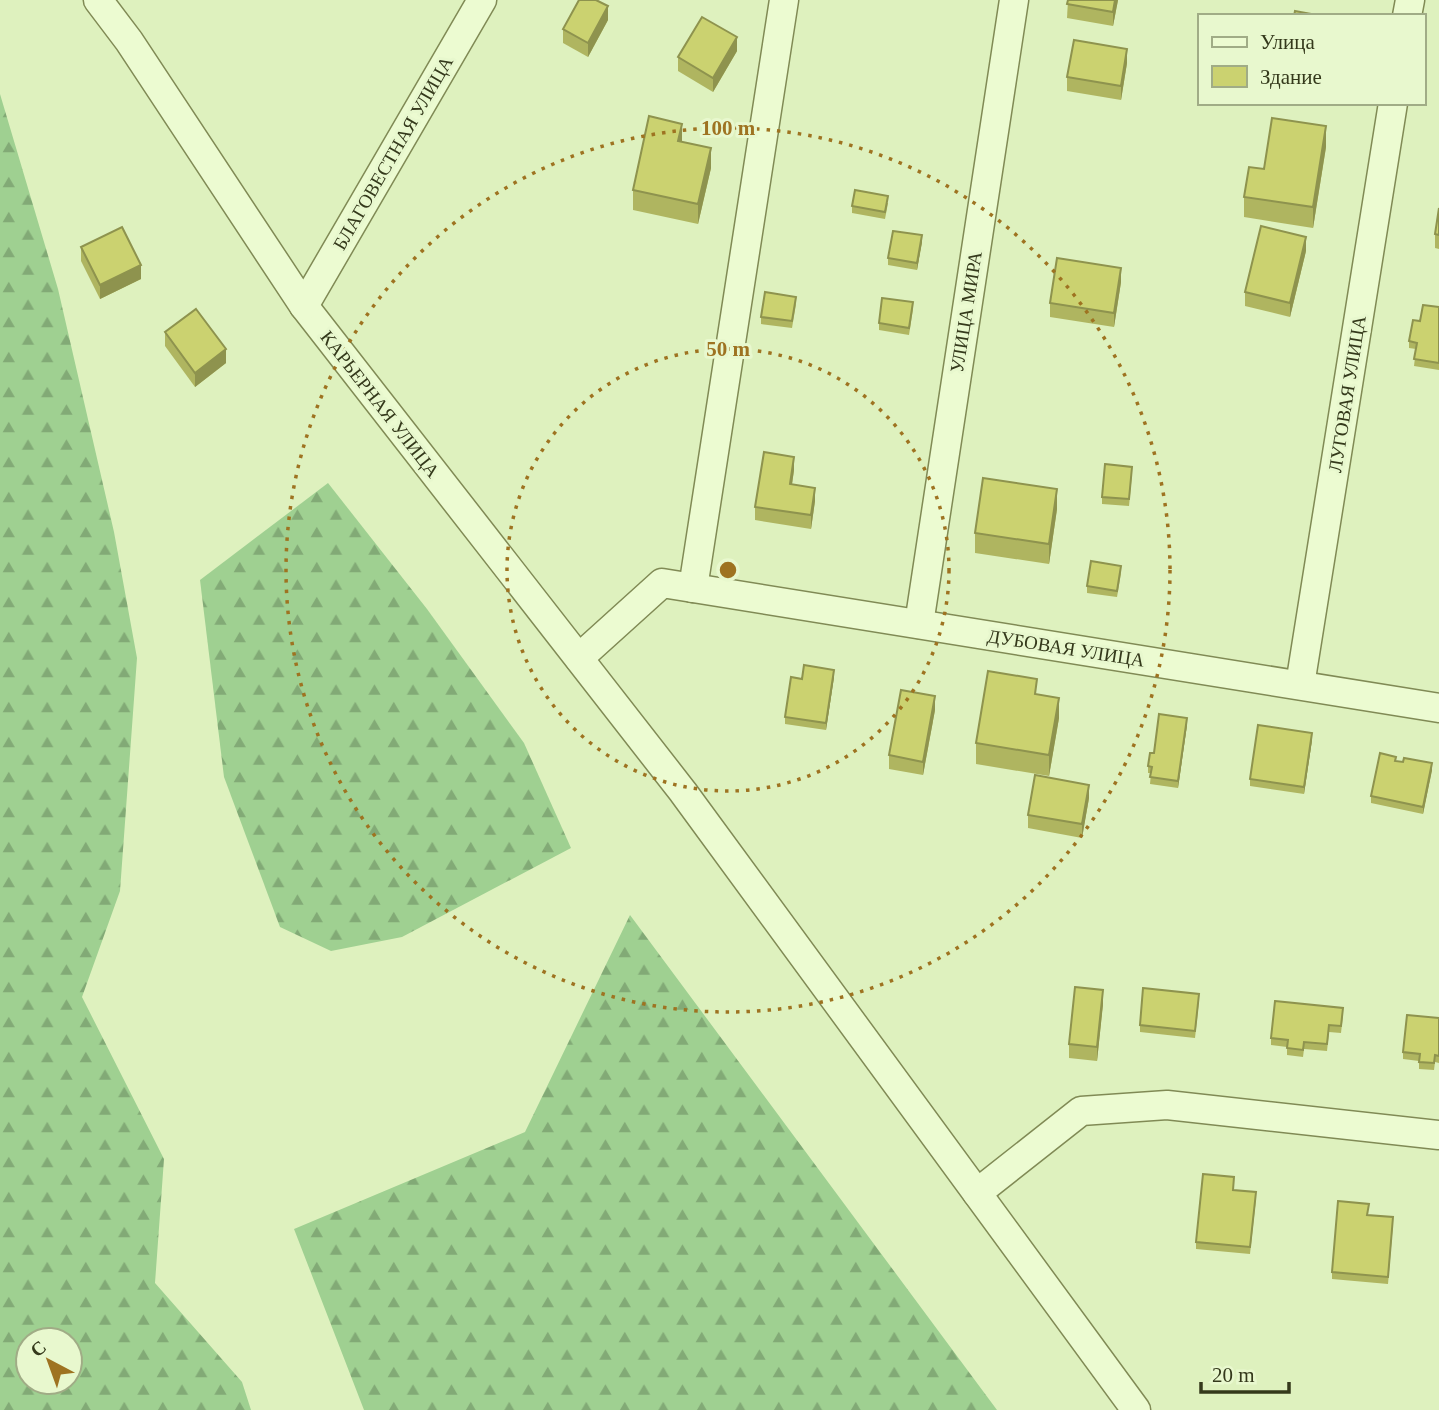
<svg xmlns="http://www.w3.org/2000/svg" width="1439" height="1410" viewBox="0 0 1439 1410" font-family="'Times New Roman',serif">
<style>
.forest{fill:url(#forest-firs);fill-rule:evenodd}
.lines{fill:none;stroke-linecap:round;stroke-linejoin:round}
.minor-casing{stroke:#808a55;stroke-width:31}
.minor{stroke:#ecfbd1;stroke-width:28}
.wall{fill:#afb560}
.shaded-wall{fill:#8e934e}
.building{fill:#cbd270;stroke:#8e934e;stroke-width:2}
.ring{fill:none;stroke:#9e7321;stroke-width:3.5;stroke-dasharray:3.5 7}
.labels{text-anchor:middle;dominant-baseline:central;stroke-width:6;stroke-linejoin:round;paint-order:stroke}
.street-label{font-size:19px;fill:#34391b;stroke:#e8f8ce}
.centre{fill:#9e7321;stroke:#e8f8ce;stroke-width:3.5}
.ring-label{font-size:21px;text-anchor:middle;font-weight:bold;fill:#9e7321;stroke:#e8f8ce;stroke-width:6;stroke-linejoin:round;paint-order:stroke}
</style>
<defs>
<pattern id="forest-firs" width="22" height="20" patternUnits="userSpaceOnUse" patternTransform="scale(1.75)"><rect width="22" height="20" fill="#9fd091"/><path d="M5 1l3.5 6h-7zM16 11l3.5 6h-7z" fill="#82aa76"/></pattern>
</defs>
<rect width="100%" height="100%" fill="#def1be"/>
<g class="forest">
<path d="M 0,94 L 58,289 L 114,532 L 137,658 L 120,891 L 82,997 L 164,1159 L 155,1283 L 242,1382 L 251,1410 L 0,1410 ZM 70,1340 L 70,1382 L 28,1382 L 28,1340 Z"/>
<path d="M 328,483 L 427,609 L 524,743 L 571,848 L 402,937 L 331,951 L 280,927 L 224,777 L 200,580 Z"/>
<path d="M 630,915 L 997,1410 L 364,1410 L 294,1229 L 525,1132 Z"/>
</g>
<g class="lines">
<g class="minor-casing">
<g id="minor">
<path d="M 98,0 L 129,41 L 304,306 L 683,792 L 1136,1410"/>
<path d="M 1407,16 L 1410,0"/>
<path d="M 304,306 L 482,0"/>
<path d="M 693,588 L 784,0"/>
<path d="M 919,624 L 1014,0"/>
<path d="M 579,658 L 662,583 L 1439,708"/>
<path d="M 1300,685 L 1393,103"/>
<path d="M 977,1193 L 1081,1111 L 1167,1105 L 1439,1135"/>
</g>
</g>
<use href="#minor" class="minor"/>
</g>
<g class="wall">
<path d="M 1068,0 L 1118,0 L 1113,26 L 1067,18 Z"/>
<path d="M 608,20 L 588,57 L 563,43 L 563,29 Z"/>
<path d="M 737,51 L 713,92 L 678,71 L 678,57 Z"/>
<path d="M 1127,63 L 1121,100 L 1067,91 L 1067,77 Z"/>
<path d="M 682,142 L 711,168 L 698,224 L 633,210 L 633,190 Z"/>
<path d="M 1326,147 L 1313,228 L 1244,217 L 1244,197 L 1264,169 Z"/>
<path d="M 888,203 L 885,219 L 852,213 L 852,206 Z"/>
<path d="M 1439,208 L 1439,249 L 1435,248 L 1435,234 Z"/>
<path d="M 922,242 L 917,270 L 888,265 L 888,258 Z"/>
<path d="M 81,247 L 141,279 L 100,299 L 81,261 Z"/>
<path d="M 1306,251 L 1290,317 L 1245,306 L 1245,292 Z"/>
<path d="M 1121,282 L 1114,327 L 1050,317 L 1050,303 Z"/>
<path d="M 796,304 L 792,328 L 761,324 L 761,317 Z"/>
<path d="M 1439,307 L 1439,370 L 1414,366 L 1416,349 L 1409,348 L 1409,341 L 1420,321 Z"/>
<path d="M 913,309 L 909,335 L 879,330 L 879,323 Z"/>
<path d="M 165,332 L 226,363 L 195,387 L 165,346 Z"/>
<path d="M 794,470 L 792,484 L 815,501 L 811,529 L 755,520 L 755,507 Z"/>
<path d="M 1132,474 L 1129,506 L 1102,504 L 1102,497 Z"/>
<path d="M 1057,509 L 1049,564 L 975,553 L 975,533 Z"/>
<path d="M 1121,573 L 1117,597 L 1087,593 L 1087,586 Z"/>
<path d="M 834,677 L 826,730 L 785,724 L 785,717 Z"/>
<path d="M 1037,695 L 1059,718 L 1049,776 L 976,764 L 976,743 Z"/>
<path d="M 935,710 L 923,775 L 889,769 L 889,755 Z"/>
<path d="M 1187,725 L 1178,788 L 1150,784 L 1151,773 L 1148,773 L 1148,766 L 1154,753 Z"/>
<path d="M 1312,740 L 1304,794 L 1250,786 L 1250,779 Z"/>
<path d="M 1396,761 L 1432,770 L 1423,814 L 1371,803 L 1371,796 Z"/>
<path d="M 1089,798 L 1082,838 L 1028,828 L 1028,815 Z"/>
<path d="M 1199,1001 L 1195,1038 L 1140,1032 L 1140,1025 Z"/>
<path d="M 1103,1004 L 1097,1061 L 1069,1058 L 1069,1044 Z"/>
<path d="M 1343,1015 L 1341,1033 L 1329,1032 L 1327,1051 L 1304,1049 L 1303,1057 L 1287,1055 L 1287,1047 L 1271,1045 L 1271,1038 Z"/>
<path d="M 1439,1018 L 1439,1063 L 1435,1062 L 1434,1070 L 1419,1069 L 1419,1061 L 1403,1059 L 1403,1052 Z"/>
<path d="M 1233,1190 L 1256,1199 L 1250,1254 L 1196,1249 L 1196,1242 Z"/>
<path d="M 1368,1215 L 1393,1224 L 1388,1284 L 1332,1279 L 1332,1272 Z"/>
</g>
<g class="shaded-wall">
<path d="M 1115,0 L 1118,0 L 1113,26 L 1113,12 Z"/>
<path d="M 608,6 L 608,20 L 588,57 L 588,43 Z"/>
<path d="M 737,37 L 737,51 L 713,92 L 713,78 Z"/>
<path d="M 1127,49 L 1127,63 L 1121,100 L 1121,86 Z"/>
<path d="M 682,124 L 682,144 L 678,141 Z"/>
<path d="M 1326,126 L 1326,147 L 1313,228 L 1313,207 Z"/>
<path d="M 711,148 L 711,168 L 698,224 L 698,204 Z"/>
<path d="M 922,235 L 922,242 L 917,270 L 917,263 Z"/>
<path d="M 1306,237 L 1306,251 L 1290,317 L 1290,303 Z"/>
<path d="M 141,265 L 141,279 L 100,299 L 100,285 Z"/>
<path d="M 1121,268 L 1121,282 L 1114,327 L 1114,313 Z"/>
<path d="M 226,349 L 226,363 L 195,387 L 195,373 Z"/>
<path d="M 794,457 L 794,470 L 790,498 L 790,484 Z"/>
<path d="M 815,488 L 815,501 L 811,529 L 811,515 Z"/>
<path d="M 1057,489 L 1057,509 L 1049,564 L 1049,544 Z"/>
<path d="M 834,670 L 834,677 L 826,730 L 826,723 Z"/>
<path d="M 935,696 L 935,710 L 923,775 L 923,762 Z"/>
<path d="M 1059,698 L 1059,718 L 1049,776 L 1049,755 Z"/>
<path d="M 1187,718 L 1187,725 L 1178,788 L 1178,781 Z"/>
<path d="M 1312,733 L 1312,740 L 1304,794 L 1304,787 Z"/>
<path d="M 1432,763 L 1432,770 L 1423,814 L 1423,807 Z"/>
<path d="M 1089,785 L 1089,798 L 1082,838 L 1082,824 Z"/>
<path d="M 1103,990 L 1103,1004 L 1097,1061 L 1097,1047 Z"/>
</g>
<g class="building">
<path d="M 579,0 L 596,0 L 608,6 L 588,43 L 563,29 Z"/>
<path d="M 1068,0 L 1115,0 L 1113,12 L 1067,4 Z"/>
<path d="M 1295,11 L 1322,16 L 1294,16 Z"/>
<path d="M 702,17 L 737,37 L 713,78 L 678,57 Z"/>
<path d="M 1074,40 L 1127,49 L 1121,86 L 1067,77 Z"/>
<path d="M 649,116 L 682,124 L 678,141 L 711,148 L 698,204 L 633,190 Z"/>
<path d="M 1272,118 L 1326,126 L 1313,207 L 1244,197 L 1249,167 L 1264,169 Z"/>
<path d="M 855,190 L 888,196 L 885,212 L 852,206 Z"/>
<path d="M 1439,208 L 1439,235 L 1435,234 Z"/>
<path d="M 1261,226 L 1306,237 L 1290,303 L 1245,292 Z"/>
<path d="M 122,227 L 141,265 L 100,285 L 81,247 Z"/>
<path d="M 893,231 L 922,235 L 917,263 L 888,258 Z"/>
<path d="M 1057,258 L 1121,268 L 1114,313 L 1050,303 Z"/>
<path d="M 765,292 L 796,297 L 792,321 L 761,317 Z"/>
<path d="M 882,298 L 913,302 L 909,328 L 879,323 Z"/>
<path d="M 1423,305 L 1439,307 L 1439,363 L 1414,359 L 1417,343 L 1409,341 L 1413,320 L 1420,321 Z"/>
<path d="M 196,309 L 226,349 L 195,373 L 165,332 Z"/>
<path d="M 764,452 L 794,457 L 790,484 L 815,488 L 811,515 L 755,507 Z"/>
<path d="M 1105,464 L 1132,467 L 1129,499 L 1102,497 Z"/>
<path d="M 983,478 L 1057,489 L 1049,544 L 975,533 Z"/>
<path d="M 1091,561 L 1121,566 L 1117,591 L 1087,586 Z"/>
<path d="M 804,665 L 834,670 L 826,723 L 785,717 L 791,677 L 802,679 Z"/>
<path d="M 988,671 L 1037,679 L 1035,694 L 1059,698 L 1049,755 L 976,743 Z"/>
<path d="M 901,690 L 935,696 L 923,762 L 889,755 Z"/>
<path d="M 1159,714 L 1187,718 L 1178,781 L 1150,777 L 1152,767 L 1148,766 L 1150,753 L 1154,753 Z"/>
<path d="M 1258,725 L 1312,733 L 1304,787 L 1250,779 Z"/>
<path d="M 1380,753 L 1396,757 L 1395,761 L 1403,762 L 1404,758 L 1432,763 L 1423,807 L 1371,796 Z"/>
<path d="M 1035,775 L 1089,785 L 1082,824 L 1028,815 Z"/>
<path d="M 1075,987 L 1103,990 L 1097,1047 L 1069,1044 Z"/>
<path d="M 1143,988 L 1199,994 L 1195,1031 L 1140,1025 Z"/>
<path d="M 1275,1001 L 1343,1008 L 1341,1026 L 1329,1025 L 1327,1044 L 1304,1042 L 1303,1050 L 1287,1048 L 1288,1040 L 1271,1038 Z"/>
<path d="M 1407,1015 L 1439,1018 L 1439,1056 L 1435,1055 L 1434,1063 L 1419,1062 L 1420,1054 L 1403,1052 Z"/>
<path d="M 1203,1174 L 1234,1177 L 1233,1190 L 1256,1192 L 1250,1247 L 1196,1242 Z"/>
<path d="M 1338,1201 L 1369,1204 L 1367,1215 L 1393,1217 L 1388,1277 L 1332,1272 Z"/>
</g>
<g class="ring">
<circle cx="728" cy="570" r="221"/>
<circle cx="728" cy="570" r="442"/>
</g>
<g class="labels">
<g class="street-label">
<text transform="translate(393 153) rotate(-60)">БЛАГОВЕСТНАЯ УЛИЦА</text>
<text transform="translate(966 312) rotate(-81)">УЛИЦА МИРА</text>
<text transform="translate(1347 394) rotate(-81)">ЛУГОВАЯ УЛИЦА</text>
<text transform="translate(380 404) rotate(52)">КАРЬЕРНАЯ УЛИЦА</text>
<text transform="translate(1066 648) rotate(9)">ДУБОВАЯ УЛИЦА</text>
</g>
</g>
<circle cx="728" cy="570" r="10" class="centre"/>
<g class="ring-label">
<text x="728" y="135">100 m</text>
<text x="728" y="356">50 m</text>
</g>
<rect x="1198" y="14" width="228" height="91" fill="#e8f8ce" stroke="#a0ac86" stroke-width="2"/>
<rect x="1212" y="37" width="35" height="10" fill="#ecfbd1" stroke="#a0ac86" stroke-width="2"/>
<text x="1260" y="49" font-size="21" fill="#34391b">Улица</text>
<rect x="1212" y="66" width="35" height="21" fill="#cbd270" stroke="#a0ac86" stroke-width="2"/>
<text x="1260" y="84" font-size="21" fill="#34391b">Здание</text>
<g transform="translate(49 1361) rotate(319)"><circle r="33" fill="#e8f8ce" stroke="#a0ac86" stroke-width="2"/>
<path d="M0-5L12 26L0 18L-12 26Z" fill="#9e7321"/>
<text y="-10" font-size="19" font-weight="bold" text-anchor="middle" fill="#34391b">С</text>
</g>
<path d="M1201 1382v10h88v-10" fill="none" stroke="#34391b" stroke-width="3.5"/>
<text x="1212" y="1382" font-size="21" fill="#34391b" stroke="#e8f8ce" stroke-width="5" paint-order="stroke">20 m</text>
</svg>
